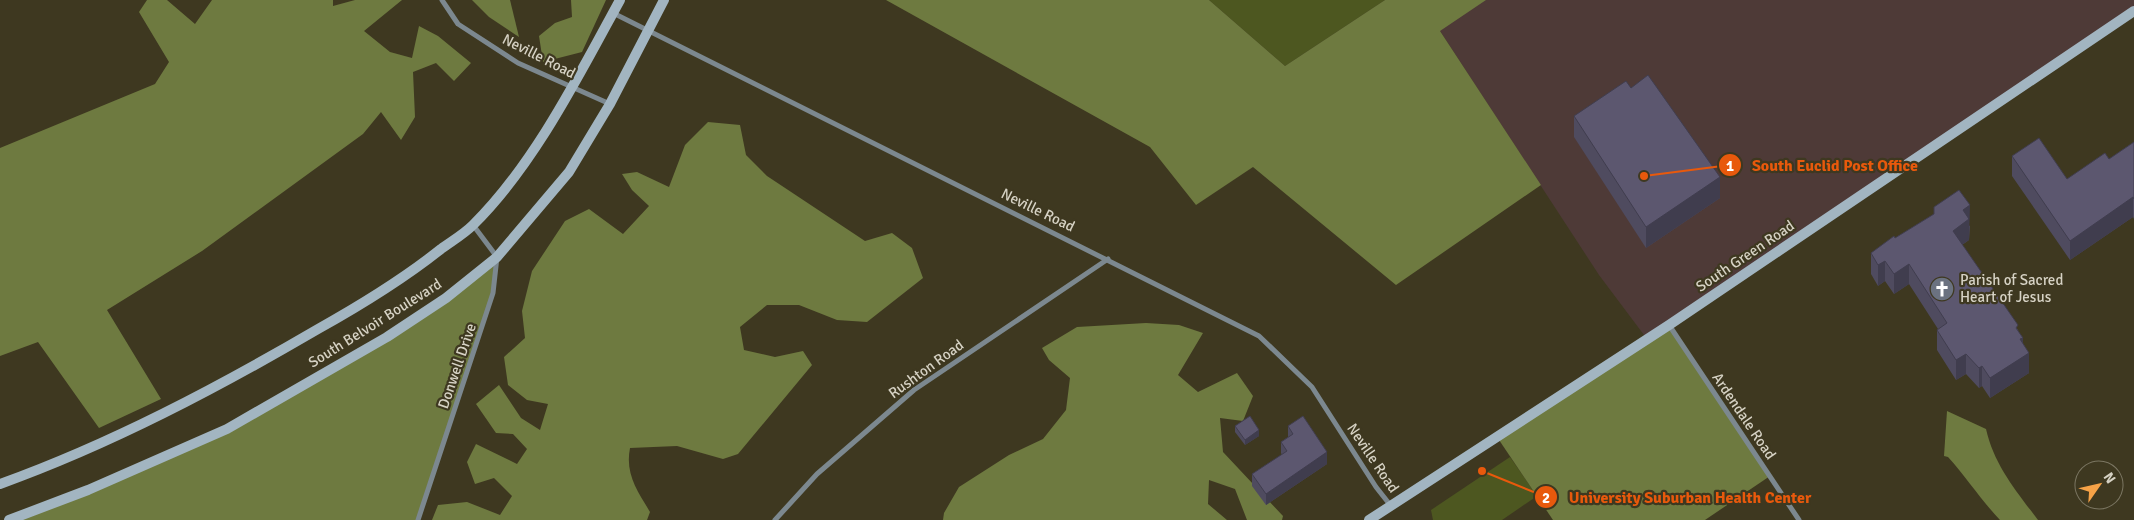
<svg xmlns="http://www.w3.org/2000/svg" width="2134" height="520" viewBox="0 0 2134 520" font-family="Signika,sans-serif">
<style>
.commercial{fill:#4e3a37}
.green{fill:#4d5720}
.forest{fill:#6e7a40}
.lines{fill:none;stroke-linecap:round;stroke-linejoin:round}
.street{stroke:#7c888f;stroke-width:5}
.secondary{stroke:#a2b5c1;stroke-width:10}
.wall{fill:#4f4b5f}
.shaded-wall{fill:#403d4e}
.building{fill:#5c576f;stroke:#403d4e}
.labels{text-anchor:middle;dominant-baseline:central;stroke-width:4.5;stroke-linejoin:round;paint-order:stroke}
.street-label{font-size:15px;fill:#d6d2c4;stroke:#3e3820}
.poi-label{font-size:15px;fill:#d6d2c4;stroke:#3e3820;text-anchor:start}
.leader{fill:none;stroke:#e8590c;stroke-width:2}
.callout-dot{fill:#e8590c;stroke:#3e3820;stroke-width:2}
.mark-label{font-size:15px;text-anchor:middle;font-weight:bold;fill:#fff}
.callout-label{font-size:16px;text-anchor:middle;font-weight:bold;fill:#e8590c;stroke:#3e3820;stroke-width:4.5;stroke-linejoin:round;paint-order:stroke}
</style>
<rect width="100%" height="100%" fill="#3e3820"/>
<path class="commercial" d="M 1417,0 L 2134,0 L 2134,11 L 1647,339 L 1599,275 L 1440,31 Z"/>
<g class="green">
<path d="M 1209,0 L 1385,0 L 1285,66 Z"/>
<path d="M 1510,457 L 1537,496 L 1502,520 L 1433,520 L 1431,510 Z"/>
</g>
<g class="forest">
<path d="M 147,0 L 167,0 L 195,24 L 212,0 L 333,0 L 333,6 L 355,0 L 402,0 L 364,31 L 390,52 L 412,58 L 419,26 L 438,36 L 471,63 L 454,81 L 436,63 L 413,72 L 415,117 L 401,140 L 381,112 L 363,134 L 202,251 L 107,310 L 161,399 L 99,428 L 38,342 L 0,356 L 0,148 L 155,84 L 169,62 L 139,12 Z"/>
<path d="M 472,0 L 510,0 L 519,37 L 489,17 Z"/>
<path d="M 571,0 L 606,0 L 582,52 L 543,62 L 539,36 L 555,23 L 572,17 Z"/>
<path d="M 886,0 L 1209,0 L 1285,66 L 1385,0 L 1486,0 L 1440,31 L 1541,185 L 1396,285 L 1253,167 L 1196,205 L 1150,147 Z"/>
<path d="M 708,122 L 740,125 L 746,155 L 767,176 L 865,241 L 892,233 L 912,248 L 923,278 L 867,322 L 837,320 L 799,305 L 767,305 L 740,327 L 744,350 L 775,357 L 803,351 L 812,365 L 738,454 L 723,459 L 677,446 L 630,448 C 625,474 637,490 650,512 L 647,520 L 432,520 L 438,505 L 467,502 L 500,515 L 512,496 L 494,478 L 475,484 L 467,462 L 476,444 L 517,464 L 527,449 L 513,434 L 496,433 L 476,404 L 499,385 L 521,418 L 540,430 L 548,404 L 527,400 L 508,385 L 504,357 L 525,338 L 522,311 L 532,271 L 565,221 L 589,209 L 623,234 L 649,206 L 632,190 L 622,174 L 637,172 L 669,187 L 685,145 Z"/>
<path d="M 497,257 L 493,293 L 418,520 L 9,520 L 227,429 L 387,337 Z"/>
<path d="M 1146,323 L 1179,325 L 1203,333 L 1178,375 L 1198,392 L 1237,373 L 1253,396 L 1243,421 L 1220,418 L 1223,452 L 1283,516 L 1282,520 L 1247,520 L 1235,489 L 1209,480 L 1208,504 L 1227,520 L 943,520 L 944,513 L 959,487 L 1009,455 L 1043,439 L 1066,410 L 1070,378 L 1049,360 L 1042,348 L 1077,327 Z"/>
<path d="M 1669,325 L 1770,476 L 1705,520 L 1553,520 L 1497,437 Z"/>
<path d="M 1947,411 L 1986,429 C 1994,465 2017,492 2038,520 L 2000,520 C 1981,500 1967,478 1948,457 L 1944,456 Z"/>
</g>
<g class="lines">
<g class="street">
<path d="M 442,0 L 458,24 L 518,63 L 610,104"/>
<path d="M 613,13 L 1259,336 L 1312,387 L 1376,487 L 1391,506"/>
<path d="M 1669,325 L 1799,520"/>
<path d="M 418,520 L 493,293 L 497,257 L 473,225"/>
<path d="M 775,520 L 817,474 L 914,390 L 1108,259"/>
</g>
<g class="secondary">
<path d="M 0,484 C 111,444 217,388 318,329 C 361,305 402,280 441,249 C 452,241 464,234 473,225 C 534,165 579,75 620,0"/>
<path d="M 9,520 L 88,490 L 227,429 L 387,337 L 446,298 L 497,257 L 569,172 L 610,104 L 664,0"/>
<path d="M 1369,520 L 1669,325 L 2134,11"/>
</g>
</g>
<g class="wall">
<path d="M 1631,88 L 1720,198 L 1646,248 L 1574,137 L 1574,116 Z"/>
<path d="M 2134,142 L 2134,219 L 2133,217 L 2070,260 L 2012,176 L 2012,156 L 2067,179 L 2109,159 Z"/>
<path d="M 1934,207 L 1970,226 L 1969,240 L 1962,245 L 2018,330 L 2023,343 L 2029,373 L 1990,398 L 1982,386 L 1979,388 L 1966,374 L 1956,380 L 1937,350 L 1937,330 L 1938,329 L 1909,284 L 1894,294 L 1885,281 L 1878,286 L 1871,274 L 1871,253 L 1934,214 Z"/>
<path d="M 1235,426 L 1259,436 L 1245,445 L 1235,432 Z"/>
<path d="M 1288,426 L 1327,464 L 1266,505 L 1252,486 L 1252,474 L 1282,455 L 1281,453 L 1281,442 L 1288,437 Z"/>
</g>
<g class="shaded-wall">
<path d="M 1720,177 L 1720,198 L 1646,248 L 1646,227 Z"/>
<path d="M 2133,197 L 2133,217 L 2070,260 L 2070,241 Z"/>
<path d="M 1970,205 L 1969,240 L 1953,251 L 1953,231 L 1963,210 Z"/>
<path d="M 1885,261 L 1885,281 L 1878,286 L 1878,265 Z"/>
<path d="M 1909,264 L 1909,284 L 1894,294 L 1894,274 Z"/>
<path d="M 2023,338 L 2023,357 L 2029,353 L 2029,373 L 1990,398 L 1990,378 L 2020,339 Z"/>
<path d="M 1966,354 L 1966,374 L 1956,380 L 1956,360 Z"/>
<path d="M 1982,366 L 1982,386 L 1979,388 L 1979,368 Z"/>
<path d="M 1259,430 L 1259,436 L 1245,445 L 1245,440 Z"/>
<path d="M 1327,452 L 1327,464 L 1266,505 L 1266,494 Z"/>
</g>
<g class="building">
<path d="M 1648,75 L 1720,177 L 1646,227 L 1574,116 L 1626,81 L 1631,88 Z"/>
<path d="M 2039,138 L 2067,179 L 2105,153 L 2109,159 L 2134,142 L 2134,199 L 2133,197 L 2070,241 L 2012,156 Z"/>
<path d="M 1959,190 L 1970,205 L 1963,210 L 1969,219 L 1953,231 L 2018,325 L 2016,328 L 2023,338 L 2020,339 L 2029,353 L 1990,378 L 1982,366 L 1979,368 L 1966,354 L 1956,360 L 1937,330 L 1947,323 L 1909,264 L 1894,274 L 1885,261 L 1878,265 L 1871,253 L 1894,236 L 1895,238 L 1934,214 L 1934,207 Z"/>
<path d="M 1250,416 L 1259,430 L 1245,440 L 1235,426 Z"/>
<path d="M 1303,416 L 1327,452 L 1266,494 L 1252,474 L 1287,451 L 1281,442 L 1293,434 L 1288,426 Z"/>
</g>
<defs>
<g id="church-disc" transform="scale(1.25)"><circle r="9.5" fill="#6b7280" stroke="#3e3820"/><path d="M-1.2-6h2.4v3.5h3.3v2.4h-3.3V6h-2.4V-.1h-3.3v-2.4h3.3Z" fill="#fff"/></g>
</defs>
<g fill-rule="evenodd">
<use href="#church-disc" x="1942" y="289"/>
</g>
<g class="labels">
<g class="street-label">
<text transform="translate(539 56) rotate(27)">Neville Road</text>
<text transform="translate(1038 210) rotate(26)">Neville Road</text>
<text transform="translate(1745 256) rotate(-34)">South Green Road</text>
<text transform="translate(375 323) rotate(-32)">South Belvoir Boulevard</text>
<text transform="translate(457 366) rotate(-71)">Donwell Drive</text>
<text transform="translate(926 369) rotate(-36)">Rushton Road</text>
<text transform="translate(1744 416) rotate(56)">Ardendale Road</text>
<text transform="translate(1373 458) rotate(56)">Neville Road</text>
</g>
<g class="poi-label">
<text x="1960" y="280">Parish of Sacred<tspan x="1960" dy="17">Heart of Jesus</tspan></text>
</g>
</g>
<path class="leader" d="M1644 176L1730 165M1482 471L1546 497"/>
<g class="callout-dot">
<circle cx="1644" cy="176" r="5"/>
<circle cx="1482" cy="471" r="5"/>
<circle cx="1730" cy="165" r="12"/>
<circle cx="1546" cy="497" r="12"/>
</g>
<g class="mark-label">
<text x="1730" y="171">1</text>
<text x="1546" y="503">2</text>
</g>
<g class="callout-label">
<text x="1835" y="171">South Euclid Post Office</text>
<text x="1690" y="503">University Suburban Health Center</text>
</g>
<g transform="translate(2099 485) rotate(56)"><circle r="24" fill="#3e3820" stroke="#7b7662"/>
<path d="M0-4L9 19L0 12L-9 19Z" fill="#f6a247"/>
<text y="-8" font-size="14" font-weight="bold" text-anchor="middle" fill="#d6d2c4">N</text>
</g>
</svg>
